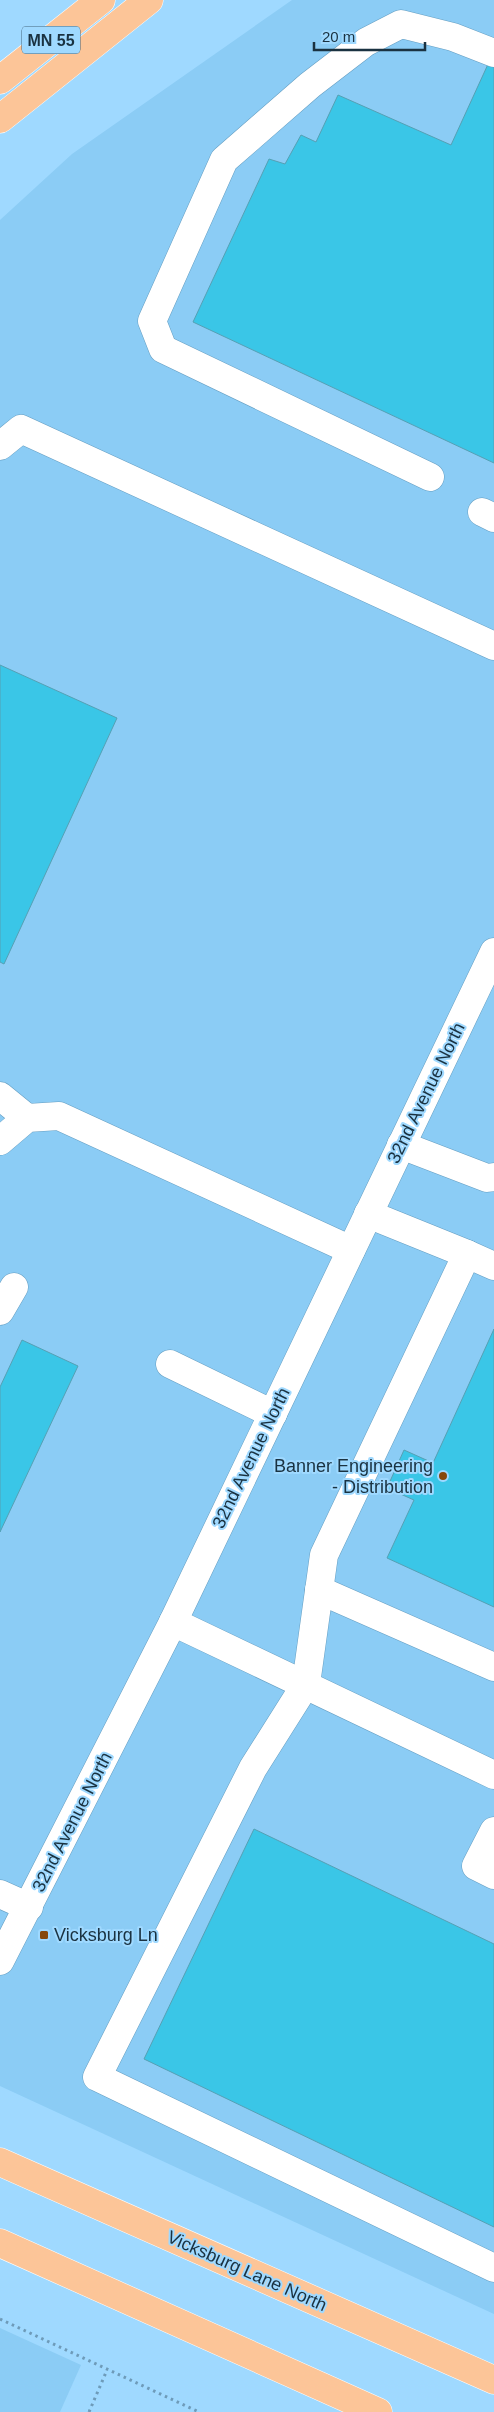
<svg xmlns="http://www.w3.org/2000/svg" width="494" height="2412" viewBox="0 0 494 2412" font-family="Arial,sans-serif">
<style>
.built{fill:#8bccf5}
.building{fill:#3ac6e7;stroke:#55a0b4}
.lines{fill:none;stroke-linecap:round;stroke-linejoin:round}
.minor-casing{stroke:#659ec2;stroke-width:29}
.major-casing{stroke:#fff;stroke-width:29}
.path{stroke:#6e9bb9;stroke-width:3;stroke-dasharray:2.5 4;stroke-linecap:butt}
.minor{stroke:#fff;stroke-width:28}
.major{stroke:#fcc598;stroke-width:28}
.poi-dot{fill:#87480b;stroke:#9fd9ff;stroke-width:2}
.labels{text-anchor:middle;dominant-baseline:central;stroke-width:4;stroke-linejoin:round;paint-order:stroke}
.shield{fill:#9fd9ff;stroke:#42647a;stroke-width:1}
.shield-label{font-size:16px;font-weight:bold;fill:#1a3241}
.street-label{font-size:18px;fill:#1a3241;stroke:#9fd9ff}
.poi-label{font-size:18px;fill:#1a3241;stroke:#9fd9ff;text-anchor:end}
</style>
<rect width="100%" height="100%" fill="#9fd9ff"/>
<g class="built">
<path d="M 292,0 L 494,0 L 494,2314 L 0,2086 L 0,220 L 72,154 Z"/>
<path d="M 0,2328 L 81,2365 L 60,2412 L 0,2412 Z"/>
</g>
<g class="building">
<path d="M 489,62 L 494,65 L 494,463 L 193,322 L 269,159 L 285,164 L 301,135 L 316,142 L 338,95 L 451,145 Z"/>
<path d="M 0,665 L 117,718 L 4,964 L 0,962 Z"/>
<path d="M 494,1329 L 494,1607 L 387,1558 L 414,1500 L 387,1488 L 404,1450 L 433,1463 Z"/>
<path d="M 22,1340 L 78,1366 L 0,1532 L 0,1387 Z"/>
<path d="M 254,1829 L 494,1944 L 494,2227 L 144,2059 Z"/>
</g>
<g class="lines">
<g class="minor-casing">
<g id="minor">
<path d="M 0,446 L 21,429 L 494,646"/>
<path d="M 430,477 L 163,349 L 152,321 L 224,160 L 310,85 L 366,42 L 401,24 L 453,37 L 494,53"/>
<path d="M 482,512 L 494,518"/>
<path d="M 0,1096 L 27,1118"/>
<path d="M 0,1141 L 27,1118 L 59,1116 L 351,1250"/>
<path d="M 401,1145 L 487,1178 L 494,1177"/>
<path d="M 368,1214 L 467,1254 L 324,1555 L 306,1684 L 253,1768 L 97,2077 L 494,2268"/>
<path d="M 467,1254 L 494,1266"/>
<path d="M 0,1311 L 14,1287"/>
<path d="M 170,1364 L 273,1414"/>
<path d="M 319,1590 L 494,1667"/>
<path d="M 173,1622 L 494,1775"/>
<path d="M 494,1831 L 476,1866 L 494,1875"/>
<path d="M 0,1894 L 29,1907"/>
<path d="M 0,1961 L 173,1622 L 494,952"/>
</g>
</g>
<g class="major-casing">
<g id="major">
<path d="M 0,80 L 101,0"/>
<path d="M 0,119 L 149,0"/>
<path d="M 0,2162 L 494,2380"/>
<path d="M 0,2243 L 378,2412"/>
</g>
</g>
<g class="path">
<path d="M 0,2319 L 199,2412"/>
<path d="M 89,2412 L 107,2370"/>
</g>
<use href="#minor" class="minor"/>
<use href="#major" class="major"/>
</g>
<g class="poi-dot">
<circle cx="443" cy="1476" r="5"/>
<rect x="39" y="1930" width="10" height="10" rx="2.5"/>
</g>
<g class="labels">
<rect class="shield" x="22" y="26.5" width="58" height="27" rx="4"/>
<g class="shield-label">
<text x="51" y="40">MN 55</text>
</g>
<g class="street-label">
<text transform="translate(426 1093) rotate(-64)">32nd Avenue North</text>
<text transform="translate(251 1458) rotate(-64)">32nd Avenue North</text>
<text transform="translate(72 1822) rotate(-63)">32nd Avenue North</text>
<text transform="translate(247 2271) rotate(24)">Vicksburg Lane North</text>
</g>
<g class="poi-label">
<text x="433" y="1466">Banner Engineering<tspan x="433" dy="21">- Distribution</tspan></text>
<text x="54" y="1935" text-anchor="start">Vicksburg Ln</text>
</g>
</g>
<path d="M314 42v8h111v-8" fill="none" stroke="#1a3241" stroke-width="2.5"/>
<text x="322" y="42" font-size="15" fill="#1a3241" stroke="#9fd9ff" stroke-width="4" paint-order="stroke">20 m</text>
</svg>
